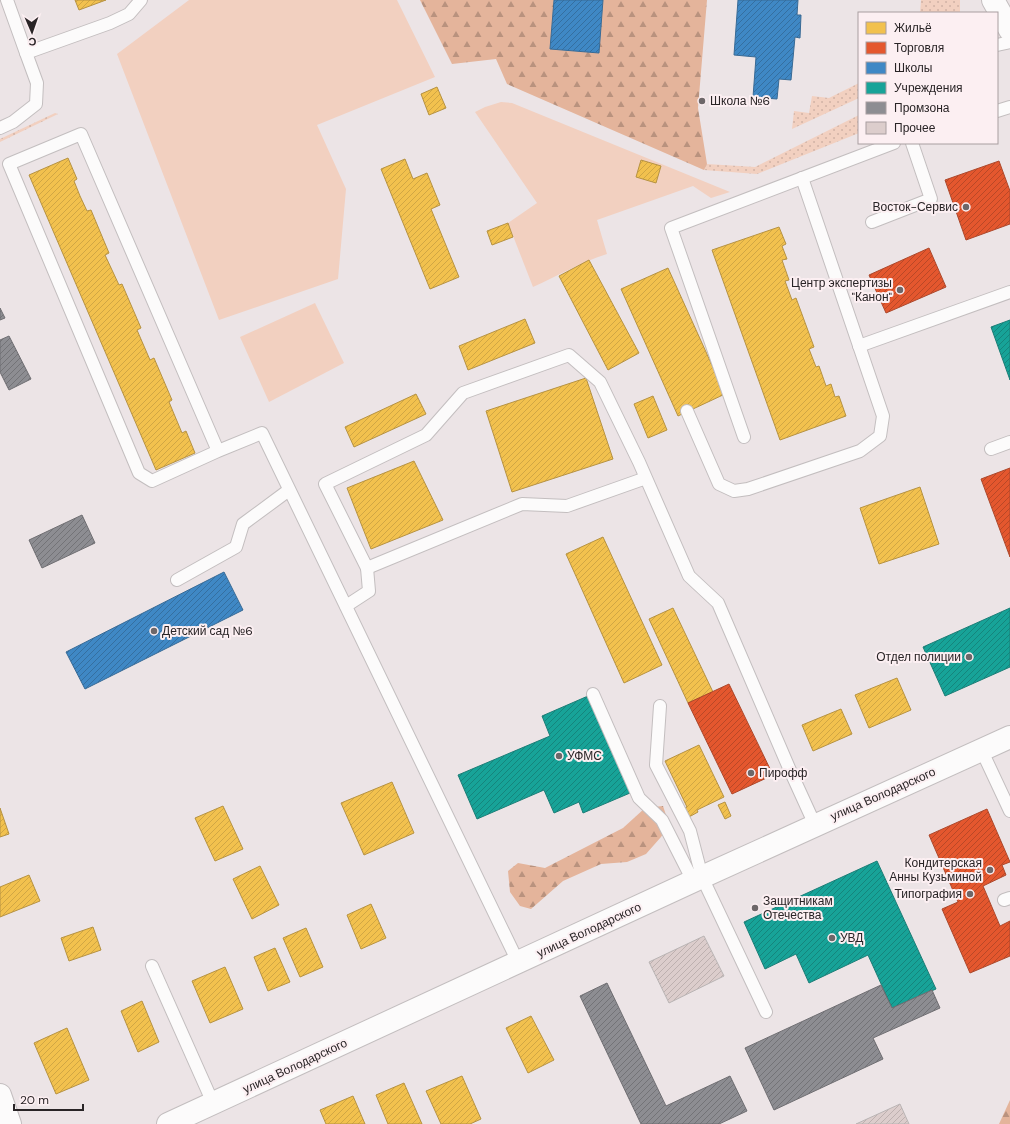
<svg xmlns="http://www.w3.org/2000/svg" width="1010" height="1124" viewBox="0 0 1010 1124" font-family="'DM Sans',sans-serif">
<style>
.grass{fill:url(#grass-dots)}
.forest{fill:url(#forest-firs)}
.green{fill:#f2d0c0}
.homes{fill:url(#homes-hatch);stroke:#b69242}
.shops{fill:url(#shops-hatch);stroke:#ac482c}
.schools{fill:url(#schools-hatch);stroke:#386a95}
.public{fill:url(#public-hatch);stroke:#1c7d76}
.industry{fill:url(#industry-hatch);stroke:#6f6e72}
.building{fill:url(#building-hatch);stroke:#b9b4b4}
.lines{fill:none;stroke-linecap:round;stroke-linejoin:round}
.lane-casing{stroke:#c3bebf;stroke-width:14}
.street-casing{stroke:#c3bebf;stroke-width:24}
.secondary-casing{stroke:#c3bebf;stroke-width:24}
.lane{stroke:#fcfbfb;stroke-width:12}
.street{stroke:#fcfbfb;stroke-width:22}
.secondary{stroke:#fcfbfb;stroke-width:22}
.poi-dot{fill:#6d6769;stroke:#fceff2;stroke-width:1.5}
.labels{text-anchor:middle;dominant-baseline:central;stroke-width:4;stroke-linejoin:round;paint-order:stroke}
.poi-label{font-size:12px;fill:#292426;stroke:#fceff2;text-anchor:start}
.street-label{font-size:12px;fill:#292426;stroke:#fceff2}
</style>
<defs>
<pattern id="grass-dots" width="8" height="8" patternUnits="userSpaceOnUse"><rect width="8" height="8" fill="#f2d0c0"/><path d="M2 2h.1M6 6h.1" fill="none" stroke="#d0b2a5" stroke-width="1.8" stroke-linecap="round"/></pattern>
<pattern id="forest-firs" width="22" height="20" patternUnits="userSpaceOnUse"><rect width="22" height="20" fill="#e4b49b"/><path d="M5 1l3.5 6h-7zM16 11l3.5 6h-7z" fill="#b9927e"/></pattern>
<pattern id="homes-hatch" width="6" height="6" patternUnits="userSpaceOnUse"><rect width="6" height="6" fill="#f2c14e"/><path d="M-1 1l2-2M0 6l6-6M5 7l2-2" fill="none" stroke="#d0a644"/></pattern>
<pattern id="shops-hatch" width="6" height="6" patternUnits="userSpaceOnUse"><rect width="6" height="6" fill="#e4572e"/><path d="M-1 1l2-2M0 6l6-6M5 7l2-2" fill="none" stroke="#b94827"/></pattern>
<pattern id="schools-hatch" width="6" height="6" patternUnits="userSpaceOnUse"><rect width="6" height="6" fill="#3f88c5"/><path d="M-1 1l2-2M0 6l6-6M5 7l2-2" fill="none" stroke="#356fa0"/></pattern>
<pattern id="public-hatch" width="6" height="6" patternUnits="userSpaceOnUse"><rect width="6" height="6" fill="#17a398"/><path d="M-1 1l2-2M0 6l6-6M5 7l2-2" fill="none" stroke="#15857c"/></pattern>
<pattern id="industry-hatch" width="6" height="6" patternUnits="userSpaceOnUse"><rect width="6" height="6" fill="#8d8d92"/><path d="M-1 1l2-2M0 6l6-6M5 7l2-2" fill="none" stroke="#737377"/></pattern>
<pattern id="building-hatch" width="6" height="6" patternUnits="userSpaceOnUse"><rect width="6" height="6" fill="#dccdcc"/><path d="M-1 1l2-2M0 6l6-6M5 7l2-2" fill="none" stroke="#bdb0af"/></pattern>
</defs>
<rect width="100%" height="100%" fill="#ece4e6"/>
<g class="grass">
<path d="M 921,0 L 960,0 L 960,13 L 920,13 Z"/>
<path d="M 859,83 L 859,98 L 792,129 L 794,111 L 809,113 L 812,96 L 829,98 Z"/>
<path d="M 55,113 L 58,114 L 0,142 L 0,139 Z"/>
<path d="M 859,115 L 859,133 L 757,174 L 704,170 L 707,164 L 755,167 Z"/>
</g>
<g class="forest">
<path d="M 420,0 L 554,0 L 550,49 L 599,53 L 603,0 L 707,0 L 698,108 L 707,164 L 704,170 L 507,84 L 496,59 L 452,64 Z"/>
<path d="M 663,806 L 669,824 L 661,837 L 646,854 L 627,862 L 601,864 L 563,881 L 531,909 L 520,906 L 510,892 L 508,871 L 518,863 L 545,868 L 623,828 L 645,808 Z"/>
<path d="M 1010,1100 L 1010,1124 L 999,1124 Z"/>
</g>
<g class="green">
<path d="M 189,0 L 397,0 L 435,77 L 317,125 L 346,189 L 338,279 L 219,320 L 117,54 Z"/>
<path d="M 501,102 L 512,103 L 730,192 L 711,198 L 693,186 L 597,220 L 607,254 C 581,262 558,276 533,287 L 508,223 L 537,203 L 475,112 L 485,107 Z"/>
<path d="M 315,303 L 344,363 L 269,402 L 240,337 Z"/>
</g>
<g class="homes">
<path d="M 75,0 L 106,0 L 79,10 Z"/>
<path d="M 437,87 L 446,108 L 429,115 L 421,94 Z"/>
<path d="M 68,158 L 77,179 L 74,181 L 80,196 L 87,211 L 91,210 L 109,253 L 105,255 L 119,285 L 122,284 L 141,328 L 137,330 L 150,360 L 154,358 L 172,400 L 169,402 L 182,433 L 186,431 L 195,453 L 156,470 L 29,175 Z"/>
<path d="M 405,159 L 413,179 L 427,173 L 440,205 L 431,209 L 459,277 L 430,289 L 381,169 Z"/>
<path d="M 641,160 L 661,166 L 656,183 L 636,177 Z"/>
<path d="M 508,223 L 513,237 L 492,245 L 487,231 Z"/>
<path d="M 779,227 L 786,244 L 782,246 L 787,259 L 782,260 L 789,280 L 785,281 L 792,300 L 796,298 L 814,347 L 809,349 L 816,367 L 819,366 L 826,386 L 831,384 L 835,397 L 839,396 L 846,416 L 780,440 L 712,250 Z"/>
<path d="M 589,260 L 639,353 L 608,370 L 559,276 Z"/>
<path d="M 668,268 L 725,394 L 678,416 L 621,289 Z"/>
<path d="M 525,319 L 535,343 L 468,370 L 459,346 Z"/>
<path d="M 586,378 L 613,459 L 512,492 L 486,411 Z"/>
<path d="M 416,394 L 426,414 L 354,447 L 345,427 Z"/>
<path d="M 653,396 L 667,430 L 648,438 L 634,404 Z"/>
<path d="M 414,461 L 443,520 L 371,549 L 347,488 Z"/>
<path d="M 920,487 L 939,544 L 879,564 L 860,508 Z"/>
<path d="M 603,537 L 662,665 L 624,683 L 566,554 Z"/>
<path d="M 673,608 L 713,692 L 688,703 L 649,619 Z"/>
<path d="M 897,678 L 911,710 L 869,728 L 855,695 Z"/>
<path d="M 841,709 L 852,734 L 813,751 L 802,725 Z"/>
<path d="M 699,745 L 724,797 L 697,810 L 698,812 L 689,817 L 685,808 L 687,807 L 665,761 Z"/>
<path d="M 392,782 L 414,833 L 364,855 L 341,803 Z"/>
<path d="M 725,802 L 731,816 L 725,819 L 718,805 Z"/>
<path d="M 223,806 L 243,849 L 215,861 L 195,818 Z"/>
<path d="M 0,808 L 9,834 L 0,837 Z"/>
<path d="M 260,866 L 279,905 L 252,919 L 233,879 Z"/>
<path d="M 29,875 L 40,901 L 0,917 L 0,887 Z"/>
<path d="M 371,904 L 386,938 L 361,949 L 347,915 Z"/>
<path d="M 93,927 L 101,950 L 69,961 L 61,938 Z"/>
<path d="M 306,928 L 323,967 L 300,977 L 283,938 Z"/>
<path d="M 275,948 L 290,982 L 268,991 L 254,957 Z"/>
<path d="M 225,967 L 243,1009 L 210,1023 L 192,981 Z"/>
<path d="M 142,1001 L 159,1042 L 138,1052 L 121,1011 Z"/>
<path d="M 531,1016 L 554,1060 L 528,1073 L 506,1028 Z"/>
<path d="M 67,1028 L 89,1080 L 56,1094 L 34,1043 Z"/>
<path d="M 462,1076 L 481,1119 L 470,1124 L 441,1124 L 426,1091 Z"/>
<path d="M 404,1083 L 422,1124 L 388,1124 L 376,1095 Z"/>
<path d="M 353,1096 L 365,1124 L 326,1124 L 320,1110 Z"/>
</g>
<g class="shops">
<path d="M 999,161 L 1010,191 L 1010,224 L 966,240 L 945,180 Z"/>
<path d="M 929,248 L 946,287 L 886,313 L 869,275 Z"/>
<path d="M 1010,468 L 1010,557 L 981,479 Z"/>
<path d="M 729,684 L 773,775 L 732,794 L 688,703 Z"/>
<path d="M 987,809 L 1010,862 L 1002,865 L 1006,875 L 983,886 L 1000,926 L 1010,921 L 1010,956 L 970,973 L 942,909 L 958,902 L 929,835 Z"/>
</g>
<g class="schools">
<path d="M 554,0 L 603,0 L 599,53 L 550,49 Z"/>
<path d="M 738,0 L 798,0 L 797,15 L 801,15 L 800,38 L 795,37 L 791,80 L 779,79 L 777,99 L 753,97 L 756,57 L 734,55 Z"/>
<path d="M 224,572 L 243,610 L 85,689 L 66,652 Z"/>
</g>
<g class="public">
<path d="M 1010,320 L 1010,380 L 991,327 Z"/>
<path d="M 1010,608 L 1010,667 L 945,696 L 923,647 Z"/>
<path d="M 588,696 L 630,793 L 583,813 L 579,802 L 554,813 L 544,790 L 477,819 L 458,775 L 550,736 L 542,716 Z"/>
<path d="M 877,861 L 936,989 L 892,1008 L 868,955 L 809,983 L 796,954 L 765,969 L 744,922 Z"/>
</g>
<g class="industry">
<path d="M 0,308 L 5,318 L 0,320 Z"/>
<path d="M 9,336 L 31,379 L 9,390 L 0,372 L 0,340 Z"/>
<path d="M 82,515 L 95,543 L 42,568 L 29,540 Z"/>
<path d="M 607,983 L 666,1106 L 730,1076 L 747,1111 L 719,1124 L 641,1124 L 580,996 Z"/>
<path d="M 881,985 L 892,1008 L 932,990 L 940,1008 L 873,1038 L 883,1059 L 774,1110 L 745,1048 Z"/>
</g>
<g class="building">
<path d="M 704,936 L 724,976 L 669,1003 L 649,962 Z"/>
<path d="M 900,1104 L 909,1124 L 856,1124 Z"/>
</g>
<g class="lines">
<g class="lane-casing">
<g id="lane">
<path d="M 7,0 L 26,53 L 110,23 L 129,14 L 141,0"/>
<path d="M 997,45 L 1010,42"/>
<path d="M 997,111 L 1010,107"/>
<path d="M 0,128 L 13,122 L 36,104 L 37,83 L 26,53"/>
<path d="M 872,222 L 931,199 L 912,143"/>
<path d="M 859,346 L 1010,292"/>
<path d="M 687,411 L 719,484 L 734,491 L 748,489 L 860,451 L 880,436 L 883,416 L 802,178"/>
<path d="M 744,437 L 671,228 L 894,143"/>
<path d="M 991,449 L 1010,442"/>
<path d="M 218,451 L 152,481 L 139,473 L 9,164 L 81,134 L 218,451 L 262,433 L 518,962"/>
<path d="M 646,478 L 567,506 L 522,504 L 367,568 L 325,484 L 426,435 L 463,393 L 569,355 L 600,382 L 639,462 L 689,576 L 718,603 L 789,768 L 815,825"/>
<path d="M 177,580 L 236,547 L 243,524 L 289,490"/>
<path d="M 346,606 L 369,591 L 367,568"/>
<path d="M 593,694 L 639,798 L 662,820 L 693,881"/>
<path d="M 660,706 L 656,765 L 690,831 L 702,877 L 766,1012"/>
<path d="M 981,749 L 1010,811"/>
<path d="M 1004,900 L 1010,898"/>
<path d="M 152,966 L 213,1103"/>
</g>
</g>
<g class="street-casing">
<g id="street">
<path d="M 993,0 L 1010,30"/>
<path d="M 0,1095 L 10,1124"/>
</g>
</g>
<g class="secondary-casing">
<path id="secondary" d="M 168,1124 L 702,877 L 1010,737"/>
</g>
<use href="#lane" class="lane"/>
<use href="#street" class="street"/>
<use href="#secondary" class="secondary"/>
</g>
<g class="poi-dot">
<circle cx="702" cy="101" r="4"/>
<circle cx="966" cy="207" r="4"/>
<circle cx="900" cy="290" r="4"/>
<circle cx="154" cy="631" r="4"/>
<circle cx="969" cy="657" r="4"/>
<circle cx="559" cy="756" r="4"/>
<circle cx="751" cy="773" r="4"/>
<circle cx="990" cy="870" r="4"/>
<circle cx="970" cy="894" r="4"/>
<circle cx="755" cy="908" r="4"/>
<circle cx="832" cy="938" r="4"/>
</g>
<g class="labels">
<g class="poi-label">
<text x="710" y="101">Школа №6</text>
<text x="958" y="207" text-anchor="end">Восток-Сервис</text>
<text x="892" y="283" text-anchor="end">Центр экспертизы<tspan x="892" dy="14">"Канон"</tspan></text>
<text x="162" y="631">Детский сад №6</text>
<text x="961" y="657" text-anchor="end">Отдел полиции</text>
<text x="567" y="756">УФМС</text>
<text x="759" y="773">Пирофф</text>
<text x="982" y="863" text-anchor="end">Кондитерская<tspan x="982" dy="14">Анны Кузьминой</tspan></text>
<text x="962" y="894" text-anchor="end">Типография</text>
<text x="763" y="901">Защитникам<tspan x="763" dy="14">Отечества</tspan></text>
<text x="840" y="938">УВД</text>
</g>
<g class="street-label">
<text transform="translate(883 794) rotate(-24)">улица Володарского</text>
<text transform="translate(589 930) rotate(-25)">улица Володарского</text>
<text transform="translate(295 1066) rotate(-25)">улица Володарского</text>
</g>
</g>
<rect x="858" y="12" width="140" height="132" fill="#fceff2" stroke="#a89ea0"/>
<rect x="866" y="22" width="20" height="12" fill="#f2c14e" stroke="#a89ea0"/>
<text x="894" y="32" font-size="12" fill="#292426">Жильё</text>
<rect x="866" y="42" width="20" height="12" fill="#e4572e" stroke="#a89ea0"/>
<text x="894" y="52" font-size="12" fill="#292426">Торговля</text>
<rect x="866" y="62" width="20" height="12" fill="#3f88c5" stroke="#a89ea0"/>
<text x="894" y="72" font-size="12" fill="#292426">Школы</text>
<rect x="866" y="82" width="20" height="12" fill="#17a398" stroke="#a89ea0"/>
<text x="894" y="92" font-size="12" fill="#292426">Учреждения</text>
<rect x="866" y="102" width="20" height="12" fill="#8d8d92" stroke="#a89ea0"/>
<text x="894" y="112" font-size="12" fill="#292426">Промзона</text>
<rect x="866" y="122" width="20" height="12" fill="#dccdcc" stroke="#a89ea0"/>
<text x="894" y="132" font-size="12" fill="#292426">Прочее</text>
<g transform="translate(32 32) rotate(178)" stroke="#fceff2" stroke-width="3" paint-order="stroke">
<path d="M0-3L7 15L0 10L-7 15Z" fill="#292426"/>
<text y="-6" font-size="11" font-weight="bold" text-anchor="middle" fill="#292426">С</text>
</g>
<path d="M14 1104v6h69v-6" fill="none" stroke="#292426" stroke-width="2"/>
<text x="20" y="1104" font-size="12" fill="#292426" stroke="#fceff2" stroke-width="3" paint-order="stroke">20 m</text>
</svg>
